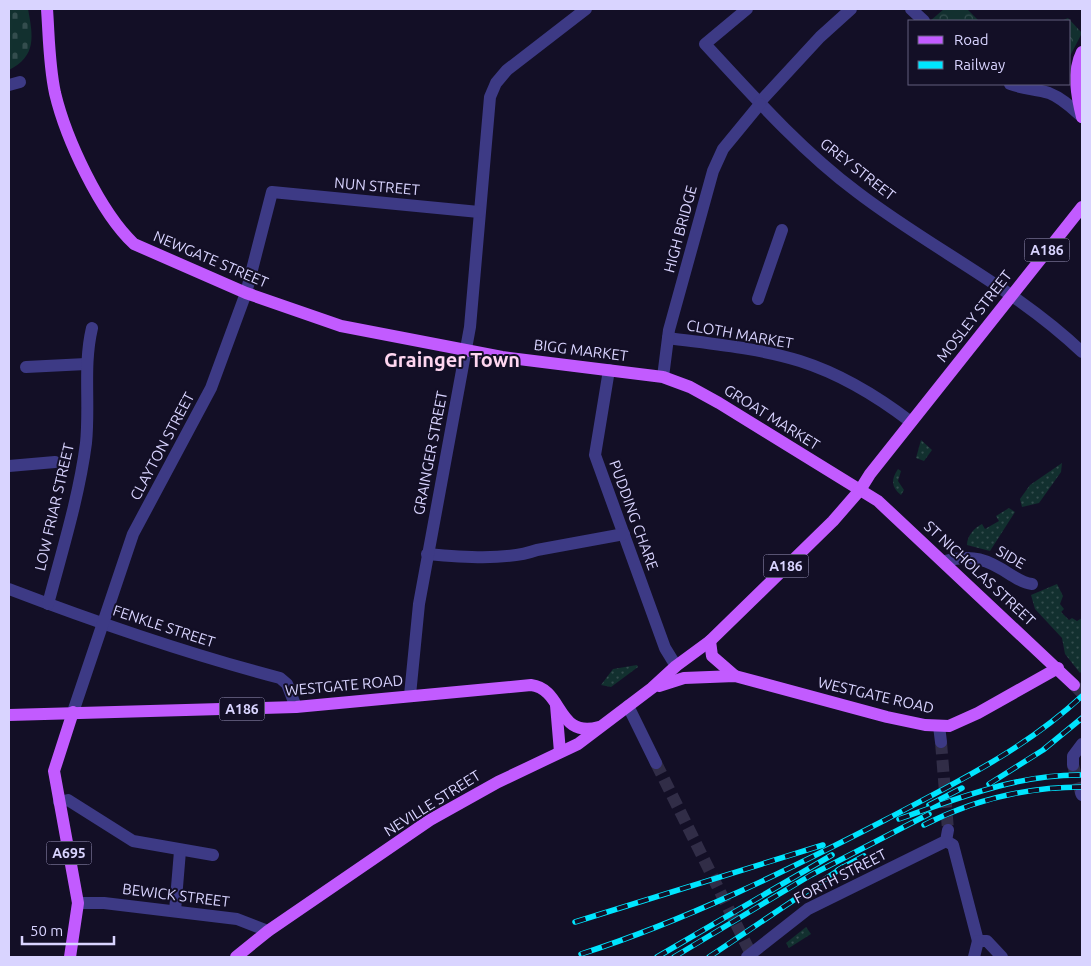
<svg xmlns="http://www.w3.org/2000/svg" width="1091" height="966" viewBox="0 0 1091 966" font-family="Ubuntu,sans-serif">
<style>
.grass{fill:url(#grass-dots)}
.cemetery{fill:url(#cemetery-stones)}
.park{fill:url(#park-crowns)}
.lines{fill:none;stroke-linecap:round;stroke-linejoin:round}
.minor-tunnel{stroke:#312d47;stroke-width:12;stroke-dasharray:12 6;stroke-linecap:butt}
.major-tunnel{stroke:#312d47;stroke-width:12;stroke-dasharray:12 6;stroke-linecap:butt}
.minor{stroke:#3d3a85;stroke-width:12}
.major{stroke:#c25bff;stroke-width:12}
.rail-casing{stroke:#00e5ff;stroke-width:5.5}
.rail{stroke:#130f26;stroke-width:4;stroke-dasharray:11;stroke-linecap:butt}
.labels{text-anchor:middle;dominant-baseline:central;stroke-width:4;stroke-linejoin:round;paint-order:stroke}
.shield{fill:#130f26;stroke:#9e99be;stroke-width:1}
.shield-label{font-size:14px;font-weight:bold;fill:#d9d4ff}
.street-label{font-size:15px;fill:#d9d4ff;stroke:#130f26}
.district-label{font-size:20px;font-weight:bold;fill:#ffd6f0;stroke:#130f26}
</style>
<defs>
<pattern id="grass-dots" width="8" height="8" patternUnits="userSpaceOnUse" patternTransform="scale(1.25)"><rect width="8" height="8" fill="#12302f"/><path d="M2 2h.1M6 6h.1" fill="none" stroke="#344d4e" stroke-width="1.8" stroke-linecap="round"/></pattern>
<pattern id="cemetery-stones" width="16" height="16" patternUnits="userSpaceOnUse" patternTransform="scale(1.25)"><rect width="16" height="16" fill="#12302f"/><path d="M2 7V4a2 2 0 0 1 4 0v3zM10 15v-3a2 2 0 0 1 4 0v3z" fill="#344d4e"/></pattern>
<pattern id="park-crowns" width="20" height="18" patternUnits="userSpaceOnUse" patternTransform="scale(1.25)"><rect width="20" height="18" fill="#12302f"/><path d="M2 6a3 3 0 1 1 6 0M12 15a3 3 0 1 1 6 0" fill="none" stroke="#344d4e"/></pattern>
</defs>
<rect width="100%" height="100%" fill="#130f26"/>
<g class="grass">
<path d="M 921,440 L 932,450 L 924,461 L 916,458 Z"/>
<path d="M 1062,463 L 1061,472 L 1039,503 L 1022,507 L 1020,499 L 1030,485 Z"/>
<path d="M 898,469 L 901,471 L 898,481 L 904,490 L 901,495 C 891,487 891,479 898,469 Z"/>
<path d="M 1009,508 L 1015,512 L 990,551 L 967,545 C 967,536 974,528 982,524 L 985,529 L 999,521 L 996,516 Z"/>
<path d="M 1057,584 L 1063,596 L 1060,604 L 1064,609 L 1061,612 L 1069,620 L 1072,618 L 1077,621 L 1082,618 L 1082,671 L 1080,673 L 1065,654 L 1062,638 L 1035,609 L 1031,595 Z"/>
<path d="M 637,665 L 638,667 L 611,687 L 601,685 L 613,669 Z"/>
<path d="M 806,927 L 811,934 L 789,948 L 786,943 Z"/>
</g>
<path class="cemetery" d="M 9,9 L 28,9 C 33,36 37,56 9,70 Z"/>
<g class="park">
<path d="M 944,9 L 967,9 L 979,21 L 930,21 Z"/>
<path d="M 1068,18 L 1082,33 L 1070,56 L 1070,21 L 1061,21 Z"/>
</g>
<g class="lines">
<g class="minor-tunnel">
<path d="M 941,742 L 948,830"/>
<path d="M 656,763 L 751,954"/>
<path d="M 1073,765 L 1081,793"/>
</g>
<path class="major-tunnel" d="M 1074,685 L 1082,693"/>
<g class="minor">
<path d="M 747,9 L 705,44 C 753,96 801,150 857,192 C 930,248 1015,288 1082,352"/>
<path d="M 911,9 L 924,21"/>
<path d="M 1010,84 C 1023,89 1036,89 1049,93 C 1062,98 1072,108 1082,117"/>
<path d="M 9,85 L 20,82"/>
<path d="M 759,103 L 820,37 L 851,9"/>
<path d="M 758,299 L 782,230"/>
<path d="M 668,338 C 712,344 758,348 800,361 C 841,374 877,396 911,422"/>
<path d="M 26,367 L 86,364"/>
<path d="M 609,370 L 595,455 L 665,648 L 676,666"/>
<path d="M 663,377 L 669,330 L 713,171 L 723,149 L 760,104"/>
<path d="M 9,466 L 55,462"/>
<path d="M 427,554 C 460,557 506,561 537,550 L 624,534"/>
<path d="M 945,561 C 973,554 987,559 1011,575 C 1018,579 1023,583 1032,584"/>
<path d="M 9,589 C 98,623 188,654 280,678 L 287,684 L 296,707"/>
<path d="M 48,604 C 62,551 79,497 86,443 C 90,404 83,366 92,328"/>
<path d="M 410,695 L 419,604 L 470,327 L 490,97 L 496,83 L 507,70 L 586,9"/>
<path d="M 628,706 L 656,763"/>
<path d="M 73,712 L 133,534 L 211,388 L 246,293 L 272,192 L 479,212"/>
<path d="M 939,726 L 941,742"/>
<path d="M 1073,765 L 1073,756 L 1082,744"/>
<path d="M 1081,793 L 1082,795"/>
<path d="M 59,802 L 68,800 L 133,841 L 213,855"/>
<path d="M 946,841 L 953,845 L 978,941 L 987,941 L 1002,957"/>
<path d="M 78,903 L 104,903 L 237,919 L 268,931"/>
<path d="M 175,911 L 180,851"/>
<path d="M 747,957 L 808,909 L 946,841 L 948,830"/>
<path d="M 974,957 L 978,941"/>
</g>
<g class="major">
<path d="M 47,9 C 49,37 49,65 55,93 C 66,139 100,212 134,244 L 246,293 L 341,326 L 502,357 L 663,377 L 690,387 L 719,403 L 878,501 L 1074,685"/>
<path d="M 1082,52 C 1072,72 1077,97 1082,117"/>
<path d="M 710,641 L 712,656 L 735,676"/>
<path d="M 659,686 L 684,678 L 735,676 L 887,717 L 925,725 L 949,726 L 978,713 L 1058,668"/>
<path d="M 556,705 L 560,752"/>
<path d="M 9,715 L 296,707 L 531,685 C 564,689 556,739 599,727"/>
<path d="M 70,957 L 78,903 L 54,771 L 73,712"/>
<path d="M 236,957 L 268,931 L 430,820 L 498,782 L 578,744 L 652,688 L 676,666 L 710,641 L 833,521 L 860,490 L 870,474 L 1082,207"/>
</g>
<g class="rail-casing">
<g id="rail">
<path d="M 989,784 L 1043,750 L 1082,718"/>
<path d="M 929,805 L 962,788"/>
<path d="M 899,819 C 959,798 1018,774 1082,775"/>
<path d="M 924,825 C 973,800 1027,787 1082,787"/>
<path d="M 838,870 L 864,856"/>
<path d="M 575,922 L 823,845"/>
<path d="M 581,954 C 687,920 786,871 885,820 C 955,783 1024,750 1082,696"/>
<path d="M 657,957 L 832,855"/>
<path d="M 674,957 L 811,875 L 929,814"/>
<path d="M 709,957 L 843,867"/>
</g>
</g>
<use href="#rail" class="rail"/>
</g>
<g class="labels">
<g class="shield">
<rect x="1024.5" y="238.5" width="45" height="23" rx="4"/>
<rect x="763.5" y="554.5" width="45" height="23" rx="4"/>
<rect x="219.5" y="697.5" width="45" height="23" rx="4"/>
<rect x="46.5" y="841.5" width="45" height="23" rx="4"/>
</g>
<g class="shield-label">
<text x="1047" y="250">A186</text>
<text x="786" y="566">A186</text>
<text x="242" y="709">A186</text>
<text x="69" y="853">A695</text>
</g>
<g class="street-label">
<text transform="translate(858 169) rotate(38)">GREY STREET</text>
<text transform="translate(377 186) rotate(5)">NUN STREET</text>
<text transform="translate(680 229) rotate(-75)">HIGH BRIDGE</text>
<text transform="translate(211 259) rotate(23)">NEWGATE STREET</text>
<text transform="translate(974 316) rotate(-52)">MOSLEY STREET</text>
<text transform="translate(740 334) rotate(10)">CLOTH MARKET</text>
<text transform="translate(581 350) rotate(7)">BIGG MARKET</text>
<text transform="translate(772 417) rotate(32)">GROAT MARKET</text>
<text transform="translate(162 446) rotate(-62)">CLAYTON STREET</text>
<text transform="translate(430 453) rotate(-79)">GRAINGER STREET</text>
<text transform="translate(54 507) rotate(-77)">LOW FRIAR STREET</text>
<text transform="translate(634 515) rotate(70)">PUDDING CHARE</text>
<text transform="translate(1011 557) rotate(30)">SIDE</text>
<text transform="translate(980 573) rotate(43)">ST NICHOLAS STREET</text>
<text transform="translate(164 626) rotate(18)">FENKLE STREET</text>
<text transform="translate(344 685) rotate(-5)">WESTGATE ROAD</text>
<text transform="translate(876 695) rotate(13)">WESTGATE ROAD</text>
<text transform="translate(432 803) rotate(-32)">NEVILLE STREET</text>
<text transform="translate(840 876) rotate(-27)">FORTH STREET</text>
<text transform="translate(176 895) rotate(7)">BEWICK STREET</text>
</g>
<g class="district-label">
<text x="452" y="359">Grainger Town</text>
</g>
</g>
<rect width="1091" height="966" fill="none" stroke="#d9d4ff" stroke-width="20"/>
<rect x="908" y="20" width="162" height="65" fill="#130f26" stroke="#625e7d"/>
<rect x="918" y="36" width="25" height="8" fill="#c25bff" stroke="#625e7d"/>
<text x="954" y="45" font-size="15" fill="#d9d4ff">Road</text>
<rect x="918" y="61" width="25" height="8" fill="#00e5ff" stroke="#625e7d"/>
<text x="954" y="70" font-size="15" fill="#d9d4ff">Railway</text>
<path d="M22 936v8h92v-8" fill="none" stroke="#d9d4ff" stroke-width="2.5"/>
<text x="30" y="936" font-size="15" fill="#d9d4ff" stroke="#130f26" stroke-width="4" paint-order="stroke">50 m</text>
</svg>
